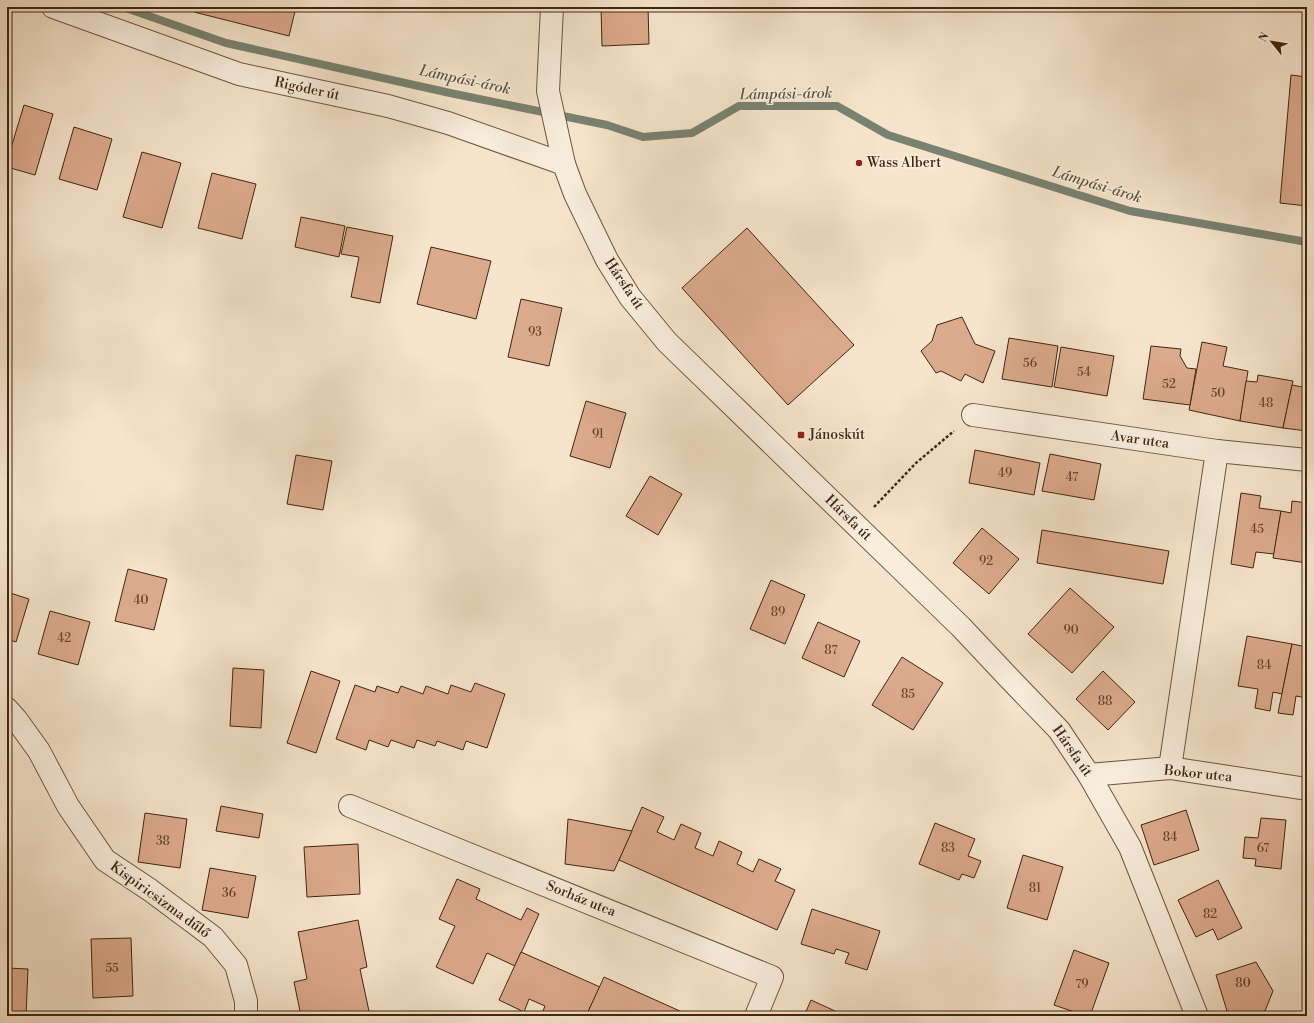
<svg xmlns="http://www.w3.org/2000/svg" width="1314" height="1023" viewBox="0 0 1314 1023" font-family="'Libre Bodoni',serif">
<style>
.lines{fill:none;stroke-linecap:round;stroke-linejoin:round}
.stream{stroke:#798271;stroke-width:8}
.building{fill:#dcaa8c;stroke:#41260f}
.minor-casing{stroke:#6e563e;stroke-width:24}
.path{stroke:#41260f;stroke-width:2.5;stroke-dasharray:3 2;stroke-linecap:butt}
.minor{stroke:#f9eede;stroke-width:22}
.poi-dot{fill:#8f2418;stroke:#f9eede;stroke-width:1.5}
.labels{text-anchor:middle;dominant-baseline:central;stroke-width:3;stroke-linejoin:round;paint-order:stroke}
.number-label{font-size:12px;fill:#68472e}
.street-label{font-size:14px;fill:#41260f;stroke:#f9eede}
.poi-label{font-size:14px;fill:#41260f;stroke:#f9eede;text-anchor:start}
.water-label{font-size:15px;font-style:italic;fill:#5d5440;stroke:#f9eede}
</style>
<rect width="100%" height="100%" fill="#f6e5cc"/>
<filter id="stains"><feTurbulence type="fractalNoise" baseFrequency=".005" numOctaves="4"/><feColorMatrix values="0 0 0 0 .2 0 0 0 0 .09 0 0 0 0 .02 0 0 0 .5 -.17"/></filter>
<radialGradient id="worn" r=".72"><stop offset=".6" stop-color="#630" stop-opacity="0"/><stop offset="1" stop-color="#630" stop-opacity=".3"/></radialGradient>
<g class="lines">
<path class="stream" d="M 123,7 L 226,43 L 450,93 L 607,125 L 643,137 L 692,133 L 739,106 L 837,106 L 888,135 L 1130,211 L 1307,242"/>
</g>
<g class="building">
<path d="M 195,7 L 296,7 L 289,36 L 194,12 Z"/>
<path d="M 601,7 L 648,7 L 649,44 L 602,46 Z"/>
<path d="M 1291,75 L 1307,77 L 1307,206 L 1280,203 Z"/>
<path d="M 24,105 L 53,114 L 35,175 L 7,167 L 7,161 Z"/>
<path d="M 74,127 L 112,139 L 97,190 L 59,179 Z"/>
<path d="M 142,152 L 181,163 L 162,228 L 123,217 Z"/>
<path d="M 212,173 L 256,184 L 242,239 L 198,228 Z"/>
<path d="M 301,217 L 345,226 L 339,257 L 295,247 Z"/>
<path d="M 347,227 L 393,236 L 380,303 L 351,297 L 359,257 L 341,254 Z"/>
<path d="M 747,228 L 854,345 L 788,405 L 682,288 Z"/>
<path d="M 431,247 L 491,261 L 476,319 L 417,304 Z"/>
<path d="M 521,299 L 562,308 L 549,366 L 508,357 Z"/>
<path d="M 962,317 L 975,344 L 995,351 L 983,383 L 965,374 L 961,381 L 941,371 L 936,373 L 921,351 L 932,341 L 937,325 Z"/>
<path d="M 1009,338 L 1058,346 L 1052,387 L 1002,379 Z"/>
<path d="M 1202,342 L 1227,347 L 1223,366 L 1248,371 L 1240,421 L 1189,410 Z"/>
<path d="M 1151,346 L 1181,349 L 1180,356 L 1187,368 L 1196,369 L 1190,405 L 1143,399 Z"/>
<path d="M 1061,347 L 1114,356 L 1107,396 L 1054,387 Z"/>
<path d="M 1258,375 L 1293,381 L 1283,428 L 1240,421 L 1246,381 L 1257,382 Z"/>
<path d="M 1292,385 L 1307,388 L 1307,431 L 1283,428 Z"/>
<path d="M 586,401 L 626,413 L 610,468 L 570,456 Z"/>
<path d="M 975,450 L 1040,463 L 1034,495 L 969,483 Z"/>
<path d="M 1050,454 L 1101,464 L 1094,500 L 1042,491 Z"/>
<path d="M 296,455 L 332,461 L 323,510 L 287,504 Z"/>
<path d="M 650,476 L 682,494 L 658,535 L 626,516 Z"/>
<path d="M 1241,493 L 1261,496 L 1259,508 L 1281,511 L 1274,554 L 1256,552 L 1253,568 L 1231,564 Z"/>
<path d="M 1292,501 L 1307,503 L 1307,563 L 1273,558 L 1281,511 L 1291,513 Z"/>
<path d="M 982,528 L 1019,559 L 989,594 L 953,563 Z"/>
<path d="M 1042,530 L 1169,551 L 1163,584 L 1037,563 Z"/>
<path d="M 128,569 L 167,579 L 154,630 L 115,621 Z"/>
<path d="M 771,580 L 805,595 L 785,644 L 750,629 Z"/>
<path d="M 1070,588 L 1114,627 L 1072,673 L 1028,634 Z"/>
<path d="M 7,592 L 29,599 L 16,642 L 7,639 Z"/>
<path d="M 50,611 L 90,622 L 78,665 L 38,654 Z"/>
<path d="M 818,622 L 860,641 L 844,677 L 802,658 Z"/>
<path d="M 1247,636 L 1292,644 L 1282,694 L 1273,692 L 1270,711 L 1255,708 L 1258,689 L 1238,686 Z"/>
<path d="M 1292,644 L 1307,647 L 1307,698 L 1296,696 L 1293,715 L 1278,713 Z"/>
<path d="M 902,657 L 943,683 L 913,730 L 872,705 Z"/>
<path d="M 233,668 L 264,670 L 261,728 L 230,726 Z"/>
<path d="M 311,671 L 340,681 L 316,753 L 287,743 Z"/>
<path d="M 1103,671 L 1135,702 L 1108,730 L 1076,699 Z"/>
<path d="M 475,683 L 505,694 L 487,748 L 466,741 L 463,750 L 437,741 L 435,746 L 417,740 L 414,748 L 391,740 L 388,747 L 369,740 L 366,750 L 336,739 L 355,685 L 375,692 L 377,686 L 398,693 L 401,686 L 423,694 L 426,686 L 448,694 L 451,685 L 471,692 Z"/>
<path d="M 221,806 L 263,814 L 259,838 L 216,831 Z"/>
<path d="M 642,807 L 664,817 L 657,832 L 674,840 L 681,824 L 701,833 L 695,848 L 713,856 L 719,841 L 742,852 L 737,864 L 753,872 L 759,859 L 781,869 L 775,881 L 795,890 L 777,930 L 619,860 Z"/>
<path d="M 1186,810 L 1199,850 L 1154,865 L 1141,825 Z"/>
<path d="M 145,813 L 187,819 L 180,868 L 138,862 Z"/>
<path d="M 1261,818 L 1286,820 L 1281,869 L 1255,866 L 1256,859 L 1243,858 L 1245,837 L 1258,838 Z"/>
<path d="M 568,819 L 632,831 L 614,871 L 565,864 Z"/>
<path d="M 935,823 L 975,839 L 968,856 L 981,861 L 974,878 L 962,874 L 959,880 L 919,864 Z"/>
<path d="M 358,844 L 360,894 L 307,897 L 304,847 Z"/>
<path d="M 1023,855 L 1063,867 L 1047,920 L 1007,908 Z"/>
<path d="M 210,868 L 256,876 L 248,918 L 202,910 Z"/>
<path d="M 457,879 L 480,889 L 476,899 L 521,920 L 527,908 L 539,914 L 515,966 L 487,953 L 473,984 L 436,967 L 455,926 L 439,919 Z"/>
<path d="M 1218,880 L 1242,928 L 1218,940 L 1213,929 L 1196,937 L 1178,900 Z"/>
<path d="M 812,909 L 880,931 L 867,970 L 845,963 L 849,953 L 836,949 L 834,954 L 801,944 Z"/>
<path d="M 358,920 L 367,967 L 360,969 L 370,1016 L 301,1016 L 294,982 L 307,979 L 298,932 Z"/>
<path d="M 131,938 L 133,996 L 93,998 L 91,939 Z"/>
<path d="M 1074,950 L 1109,963 L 1090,1016 L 1086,1016 L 1054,1005 Z"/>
<path d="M 521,952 L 600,987 L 586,1016 L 541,1016 L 545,1006 L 529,999 L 524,1012 L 499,1000 Z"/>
<path d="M 1256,962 L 1273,991 L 1265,1011 L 1251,1016 L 1244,1016 L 1227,1011 L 1216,975 Z"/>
<path d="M 7,968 L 28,969 L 26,1016 L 7,1016 Z"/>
<path d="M 604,977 L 691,1016 L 586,1016 Z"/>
<path d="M 811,1000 L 846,1016 L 804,1016 Z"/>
</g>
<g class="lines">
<g class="minor-casing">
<g id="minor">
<path d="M 53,7 L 239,74 L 388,106 L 448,123 L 564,164"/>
<path d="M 552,7 L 548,91 L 564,164 L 575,194 L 607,260 L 630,297 L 667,342 L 961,627 L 1009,678 L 1059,730 L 1089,775 L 1130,847 L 1197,1016"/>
<path d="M 973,415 L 1217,451 L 1307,460"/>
<path d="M 7,709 L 16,719 L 39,751 L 68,806 L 105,860 L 150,890 L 213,937 L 236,965 L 246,1001 L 246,1016"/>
<path d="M 1170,768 L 1217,451"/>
<path d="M 1089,775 L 1170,768 L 1307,789"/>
<path d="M 350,806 L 772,977 L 756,1016"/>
</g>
</g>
<path class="path" d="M 874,507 L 916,463 L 954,431"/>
<use href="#minor" class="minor"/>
</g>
<g class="poi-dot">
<circle cx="859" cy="163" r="4"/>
<rect x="797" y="431" width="8" height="8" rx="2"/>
</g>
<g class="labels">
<g class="number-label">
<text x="535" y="332">93</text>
<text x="1030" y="363">56</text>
<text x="1084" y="372">54</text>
<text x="1169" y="384">52</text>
<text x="1218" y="393">50</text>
<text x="1266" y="403">48</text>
<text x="598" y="434">91</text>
<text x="1005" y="473">49</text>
<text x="1072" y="477">47</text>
<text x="1257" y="529">45</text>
<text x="986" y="561">92</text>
<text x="141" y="600">40</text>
<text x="778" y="612">89</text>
<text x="1071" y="630">90</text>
<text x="64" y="638">42</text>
<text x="831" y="650">87</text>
<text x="1264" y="665">84</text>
<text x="908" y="694">85</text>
<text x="1105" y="701">88</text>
<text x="1170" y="837">84</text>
<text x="163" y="841">38</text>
<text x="948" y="848">83</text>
<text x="1263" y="848">67</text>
<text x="1035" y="888">81</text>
<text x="229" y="893">36</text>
<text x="1210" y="914">82</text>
<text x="112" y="968">55</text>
<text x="1243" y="983">80</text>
<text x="1082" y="984">79</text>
</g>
<g class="street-label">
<text transform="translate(307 89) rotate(12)">Rigóder út</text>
<text transform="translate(624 284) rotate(56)">Hársfa út</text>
<text transform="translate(1140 440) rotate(8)">Avar utca</text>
<text transform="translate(848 518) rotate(44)">Hársfa út</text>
<text transform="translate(1072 751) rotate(55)">Hársfa út</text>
<text transform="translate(1198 774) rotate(6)">Bokor utca</text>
<text transform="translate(581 899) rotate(22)">Sorház utca</text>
<text transform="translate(160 900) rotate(36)">Kispiricsizma dűlő</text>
</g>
<g class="poi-label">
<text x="867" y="163">Wass Albert</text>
<text x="809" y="435">Jánoskút</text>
</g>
<g class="water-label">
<text transform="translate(465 80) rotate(12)">Lámpási-árok</text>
<text transform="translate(786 94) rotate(-1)">Lámpási-árok</text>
<text transform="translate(1097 185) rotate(17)">Lámpási-árok</text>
</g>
</g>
<rect width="1314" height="1023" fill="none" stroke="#f6e5cc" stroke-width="24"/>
<rect x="8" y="8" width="1298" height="1007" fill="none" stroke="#41260f" stroke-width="2"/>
<rect x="12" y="12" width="1290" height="999" fill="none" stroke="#41260f"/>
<g transform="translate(1272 42) rotate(300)" stroke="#f9eede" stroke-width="3" paint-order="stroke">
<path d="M0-3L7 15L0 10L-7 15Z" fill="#41260f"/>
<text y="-6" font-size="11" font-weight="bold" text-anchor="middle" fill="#41260f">N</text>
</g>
<rect width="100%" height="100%" filter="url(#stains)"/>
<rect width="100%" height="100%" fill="url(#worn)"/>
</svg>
